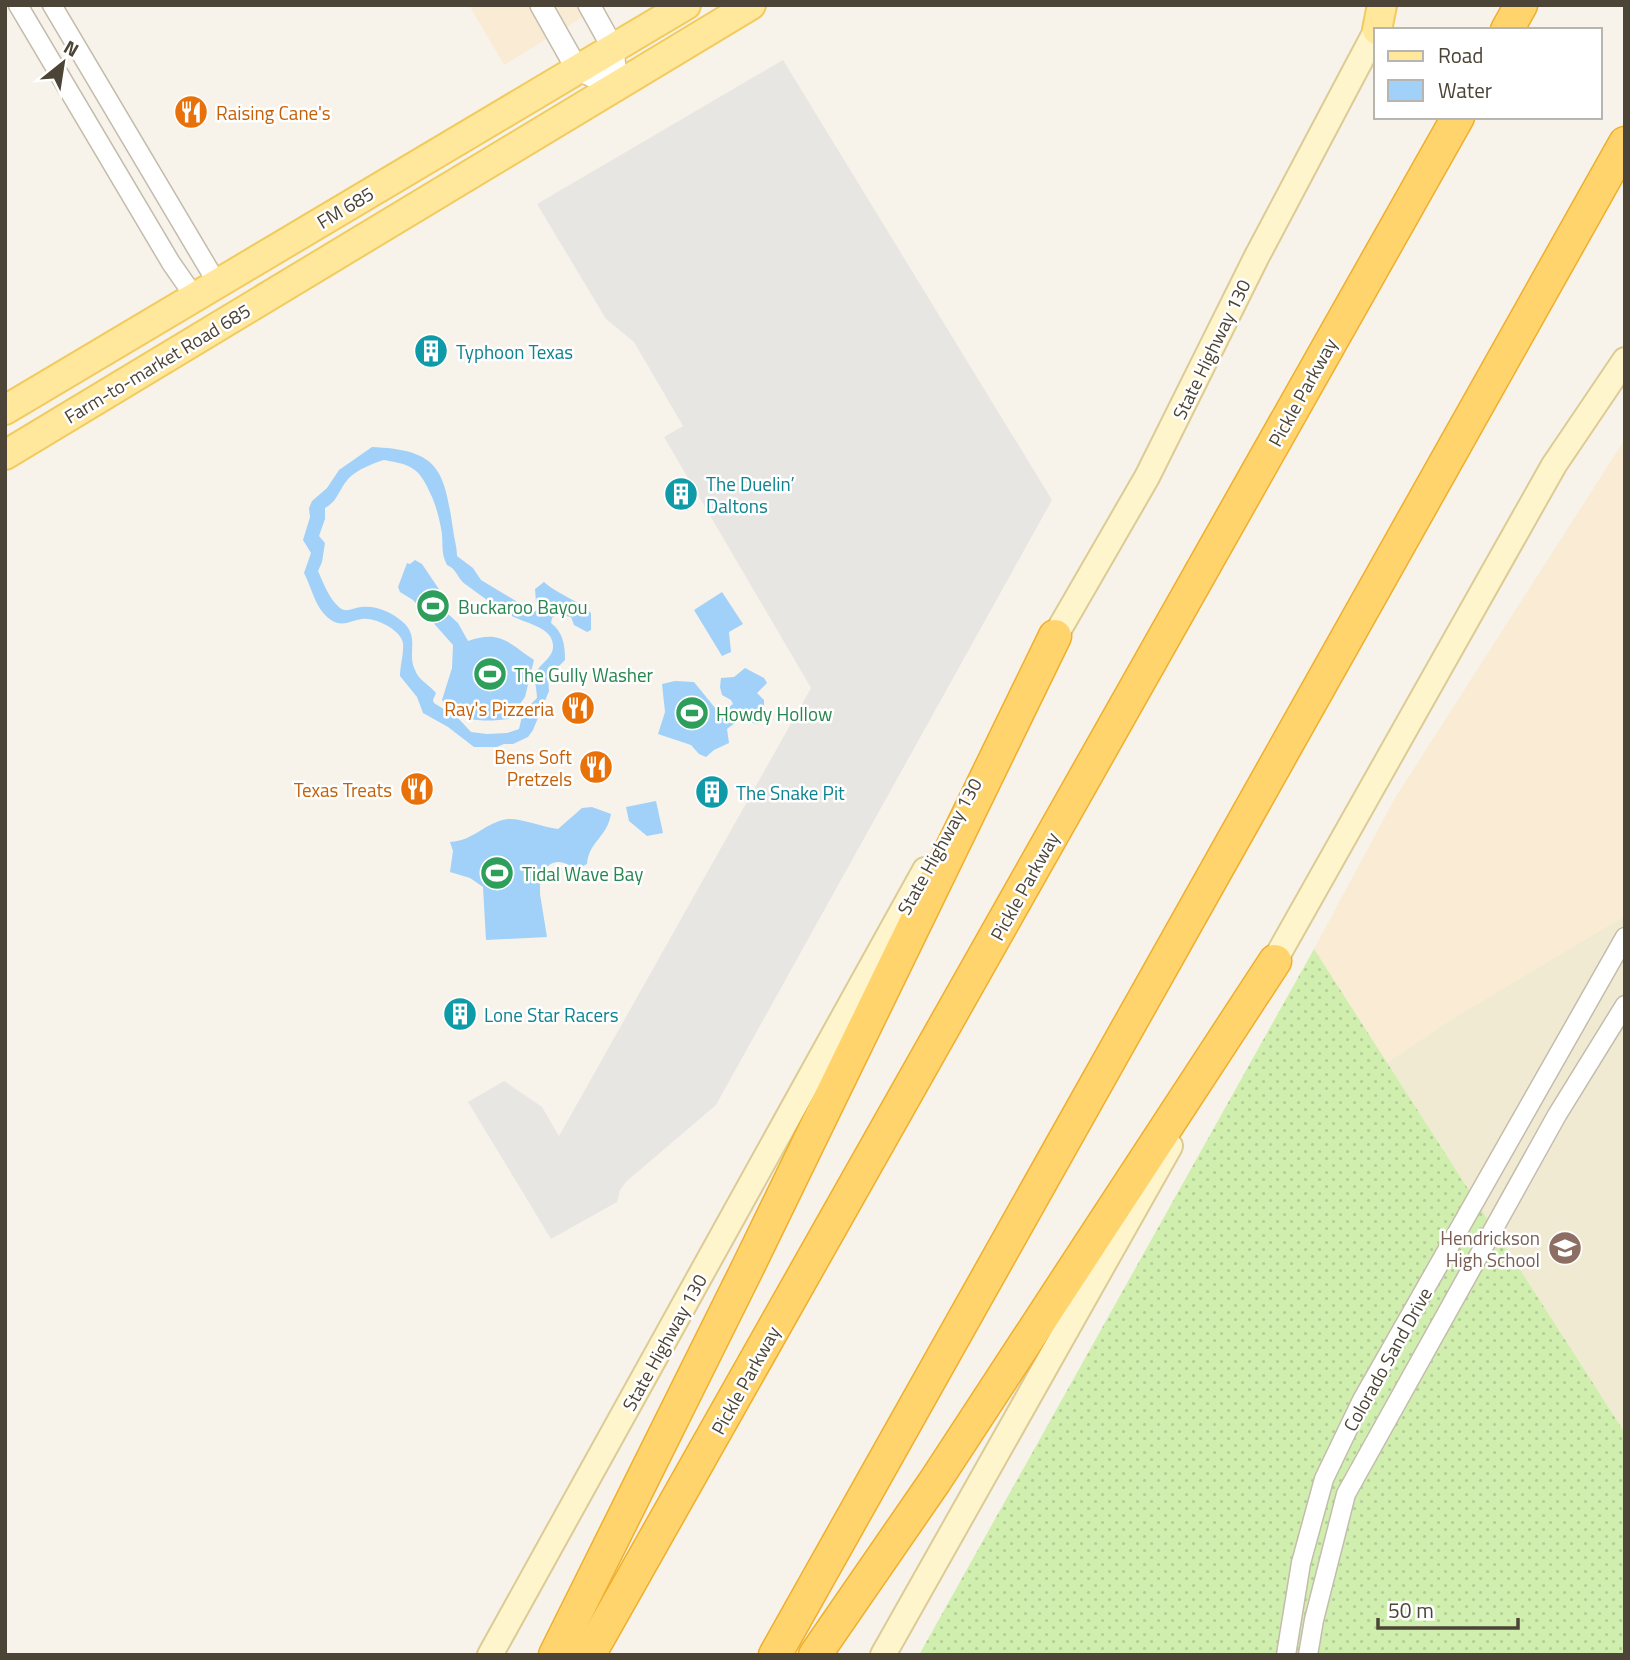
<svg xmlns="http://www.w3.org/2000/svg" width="1630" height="1660" viewBox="0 0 1630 1660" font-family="'Titillium Web',sans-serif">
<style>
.commercial{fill:#faebd4}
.education{fill:#f1ead3}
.grass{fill:url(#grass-dots)}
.parking{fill:#e8e6e2}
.water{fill:#a1d1f9;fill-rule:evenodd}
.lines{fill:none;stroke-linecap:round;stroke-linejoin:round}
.minor-casing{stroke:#c4bcab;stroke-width:21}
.tertiary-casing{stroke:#c4bcab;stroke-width:24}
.secondary-casing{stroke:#dccb95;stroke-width:28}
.primary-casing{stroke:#f2cb5d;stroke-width:32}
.motorway-casing{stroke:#efaf2c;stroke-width:35}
.minor{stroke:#fff;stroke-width:18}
.tertiary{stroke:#fff;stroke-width:21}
.secondary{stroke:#fff5cc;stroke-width:24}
.primary{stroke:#ffe79b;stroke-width:28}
.motorway{stroke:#ffd46d;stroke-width:32}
.labels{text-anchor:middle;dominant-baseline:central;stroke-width:5;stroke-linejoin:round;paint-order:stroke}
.food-label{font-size:19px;fill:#c56008;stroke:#fff;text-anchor:end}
.street-label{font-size:19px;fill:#4c4537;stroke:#fff}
.culture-label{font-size:19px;fill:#0d838f;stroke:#fff;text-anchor:start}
.leisure-label{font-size:19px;fill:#27864d;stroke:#fff;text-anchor:start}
.education-label{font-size:19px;fill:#785e54;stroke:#fff;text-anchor:end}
</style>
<defs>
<pattern id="grass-dots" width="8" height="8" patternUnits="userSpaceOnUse" patternTransform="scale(1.75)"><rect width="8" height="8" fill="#d0efaf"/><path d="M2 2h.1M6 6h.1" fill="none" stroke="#b4ce97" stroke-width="1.8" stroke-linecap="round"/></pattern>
</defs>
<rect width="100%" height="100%" fill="#f7f3ea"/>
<g class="commercial">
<path d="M 469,5 L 602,5 L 504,65 Z"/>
<path d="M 1625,439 L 1625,918 L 1387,1063 L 1314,949 L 1395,798 Z"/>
</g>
<path class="education" d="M 1625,916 L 1625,1433 L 1387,1063 L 1451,1020 Z"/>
<path class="grass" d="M 1314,949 L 1625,1433 L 1625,1655 L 919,1655 Z"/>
<path class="parking" d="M 783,60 L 1052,500 L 716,1105 L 627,1181 L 620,1190 L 617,1202 L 551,1239 L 468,1102 L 504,1081 L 542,1107 L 559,1136 L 811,688 L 664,437 L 683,426 L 634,342 L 606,319 L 537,204 Z"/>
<g class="water">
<path d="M 372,447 C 439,450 444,469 453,529 C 454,539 457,546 457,556 L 473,568 L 481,580 L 534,612 L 541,608 L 536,602 L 535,589 L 544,582 C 558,595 577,599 591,613 L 591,630 L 587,632 L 574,625 L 571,617 L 557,614 L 552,618 L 551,623 C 563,632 565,645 565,660 L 548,677 L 549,691 L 533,730 L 528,737 L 513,744 L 504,744 L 497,747 L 474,747 L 448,727 L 423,713 L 417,697 L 400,676 C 400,666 404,653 403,643 C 401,630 375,617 362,619 C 351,620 343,628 331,620 C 315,609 312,588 304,573 L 311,553 L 303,540 L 310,517 L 309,508 L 312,501 L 327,488 L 339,470 ZM 384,460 C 415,465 420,470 432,497 C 436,506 439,518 441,528 C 444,542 440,552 447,565 C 457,569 457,578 465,584 C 477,593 497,607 510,615 C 523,623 552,626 553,645 C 554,657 541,663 537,671 C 533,680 537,689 537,698 L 523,712 L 519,729 L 507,733 L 487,734 L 471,732 L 458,718 L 434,703 L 433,700 L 436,693 C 429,684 419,681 415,670 C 407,654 419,639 405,624 C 394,613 377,605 361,607 C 353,608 347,613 340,608 C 329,599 324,584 318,571 L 322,562 L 325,543 L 319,536 L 325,519 L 325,508 C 339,500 338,490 349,478 C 357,470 373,463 384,460 Z"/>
<path d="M 415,560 L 422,564 L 449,604 L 448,614 L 458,623 L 468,641 C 501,630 507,642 534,660 L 525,697 L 509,719 C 485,722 456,723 442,700 L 452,668 L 453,645 L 413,600 L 400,592 L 398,587 L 407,563 L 410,564 Z"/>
<path d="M 722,592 L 743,624 L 729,632 L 731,652 L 722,656 L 694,610 Z"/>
<path d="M 745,668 L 764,678 L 767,683 L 757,693 L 764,700 L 764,714 L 758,724 L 739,720 L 727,729 L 729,743 L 714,750 L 706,757 L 699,754 L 691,745 L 658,734 L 665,712 L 662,684 L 675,681 L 694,682 L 720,714 L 733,704 L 731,700 L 722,695 L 720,687 L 721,678 L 734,677 Z"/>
<path d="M 656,801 L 663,833 L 647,836 L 629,821 L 626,807 Z"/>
<path d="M 592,807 L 611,814 C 607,838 589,841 587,864 L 577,869 C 559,860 554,858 540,874 L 540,894 L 547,937 L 486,940 L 483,887 L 470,878 L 450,872 L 453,851 L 450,842 C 474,841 485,822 508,819 C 520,818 543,827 558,829 L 582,808 Z"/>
</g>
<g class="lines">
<g class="minor-casing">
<g id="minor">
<path d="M 18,5 L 171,263 L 194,296"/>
<path d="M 52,5 L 217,283"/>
<path d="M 1286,1655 L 1301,1563 L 1324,1479 L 1362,1400 L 1625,937"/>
<path d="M 1308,1655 L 1314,1620 L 1346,1494 L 1557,1115 L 1625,1005"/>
</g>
</g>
<g class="tertiary-casing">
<path id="tertiary" d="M 541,5 L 577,69 L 617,88 L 613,48 L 589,5"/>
</g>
<g class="secondary-casing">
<g id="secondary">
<path d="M 1046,652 L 1147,477 L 1257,256 L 1376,31"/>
<path d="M 1267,974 L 1554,465 L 1625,360"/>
<path d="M 490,1655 L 925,870"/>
<path d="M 883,1655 L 1170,1146"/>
</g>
</g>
<g class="primary-casing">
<g id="primary">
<path d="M 1377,30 L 1382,5"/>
<path d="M 5,410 L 686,5"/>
<path d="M 5,455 L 751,5"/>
</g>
</g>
<g class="motorway-casing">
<g id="motorway">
<path d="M 1507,30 L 1521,5"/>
<path d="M 555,1655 L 748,1267 L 1055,636"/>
<path d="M 589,1655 L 1458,117"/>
<path d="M 775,1655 L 1625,143"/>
<path d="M 815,1655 L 935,1481 L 1275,961"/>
</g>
</g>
<use href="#minor" class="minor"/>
<use href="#tertiary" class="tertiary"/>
<use href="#secondary" class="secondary"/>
<use href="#primary" class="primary"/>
<use href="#motorway" class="motorway"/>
</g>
<defs>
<g id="restaurant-disc" transform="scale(1.75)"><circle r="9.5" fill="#e8710a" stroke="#fff"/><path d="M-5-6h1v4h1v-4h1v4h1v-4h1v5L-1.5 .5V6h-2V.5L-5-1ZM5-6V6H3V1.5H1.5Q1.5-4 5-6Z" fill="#fff"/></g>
<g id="building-disc" transform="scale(1.75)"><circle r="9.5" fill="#0f9aa8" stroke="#fff"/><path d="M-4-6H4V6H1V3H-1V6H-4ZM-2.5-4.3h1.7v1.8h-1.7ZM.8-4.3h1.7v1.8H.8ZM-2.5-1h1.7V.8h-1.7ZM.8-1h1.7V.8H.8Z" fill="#fff"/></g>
<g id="stadium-disc" transform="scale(1.75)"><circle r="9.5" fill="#2e9e5b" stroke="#fff"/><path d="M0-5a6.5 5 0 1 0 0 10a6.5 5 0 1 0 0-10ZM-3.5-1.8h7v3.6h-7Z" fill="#fff"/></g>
<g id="school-disc" transform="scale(1.75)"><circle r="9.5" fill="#8d6e63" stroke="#fff"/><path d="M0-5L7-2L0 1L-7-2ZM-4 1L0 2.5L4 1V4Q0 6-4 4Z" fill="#fff"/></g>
</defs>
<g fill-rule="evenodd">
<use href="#restaurant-disc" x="191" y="112"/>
<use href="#building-disc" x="431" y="351"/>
<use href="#building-disc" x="681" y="494"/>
<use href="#stadium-disc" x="433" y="606"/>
<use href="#stadium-disc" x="490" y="674"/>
<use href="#restaurant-disc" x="578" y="708"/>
<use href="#stadium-disc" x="692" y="713"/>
<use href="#restaurant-disc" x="596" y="767"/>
<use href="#restaurant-disc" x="417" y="789"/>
<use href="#building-disc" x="712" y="792"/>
<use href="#stadium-disc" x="497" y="873"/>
<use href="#building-disc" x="460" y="1014"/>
<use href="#school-disc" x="1565" y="1248"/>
</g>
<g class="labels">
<g class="food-label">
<text x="216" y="112" text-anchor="start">Raising Cane's</text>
<text x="554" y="708">Ray's Pizzeria</text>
<text x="572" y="756">Bens Soft<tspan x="572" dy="22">Pretzels</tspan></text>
<text x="392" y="789">Texas Treats</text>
</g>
<g class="street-label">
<text transform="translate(345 207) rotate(-31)">FM 685</text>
<text transform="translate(1211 349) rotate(-64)">State Highway 130</text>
<text transform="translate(157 363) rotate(-31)">Farm-to-market Road 685</text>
<text transform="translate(1302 392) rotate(-61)">Pickle Parkway</text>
<text transform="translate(939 846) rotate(-61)">State Highway 130</text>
<text transform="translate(1024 886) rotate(-61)">Pickle Parkway</text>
<text transform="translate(664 1342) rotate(-61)">State Highway 130</text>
<text transform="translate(1387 1359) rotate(-61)">Colorado Sand Drive</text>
<text transform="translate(745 1380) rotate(-61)">Pickle Parkway</text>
</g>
<g class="culture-label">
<text x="456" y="351">Typhoon Texas</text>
<text x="706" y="483">The Duelin’<tspan x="706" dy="22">Daltons</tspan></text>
<text x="736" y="792">The Snake Pit</text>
<text x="484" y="1014">Lone Star Racers</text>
</g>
<g class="leisure-label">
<text x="458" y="606">Buckaroo Bayou</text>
<text x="514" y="674">The Gully Washer</text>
<text x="716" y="713">Howdy Hollow</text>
<text x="522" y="873">Tidal Wave Bay</text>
</g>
<g class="education-label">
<text x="1540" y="1237">Hendrickson<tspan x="1540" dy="22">High School</tspan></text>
</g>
</g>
<rect width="1630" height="1660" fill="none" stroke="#4c4537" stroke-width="14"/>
<rect x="1374" y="28" width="228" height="91" fill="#ffffff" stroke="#b7b5af" stroke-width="2"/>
<rect x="1388" y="51" width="35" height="10" fill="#ffe79b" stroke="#b7b5af" stroke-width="2"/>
<text x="1438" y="63" font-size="21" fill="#4c4537">Road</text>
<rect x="1388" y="80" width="35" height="21" fill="#a1d1f9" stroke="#b7b5af" stroke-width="2"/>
<text x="1438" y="98" font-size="21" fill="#4c4537">Water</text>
<g transform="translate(63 63) rotate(30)" stroke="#ffffff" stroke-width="5" paint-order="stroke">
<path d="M0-5L12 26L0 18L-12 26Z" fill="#4c4537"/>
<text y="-10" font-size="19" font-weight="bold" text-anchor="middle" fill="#4c4537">N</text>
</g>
<path d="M1378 1618v10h140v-10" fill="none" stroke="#4c4537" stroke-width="3.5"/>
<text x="1388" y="1618" font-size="21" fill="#4c4537" stroke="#ffffff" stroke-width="5" paint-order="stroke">50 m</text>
</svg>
